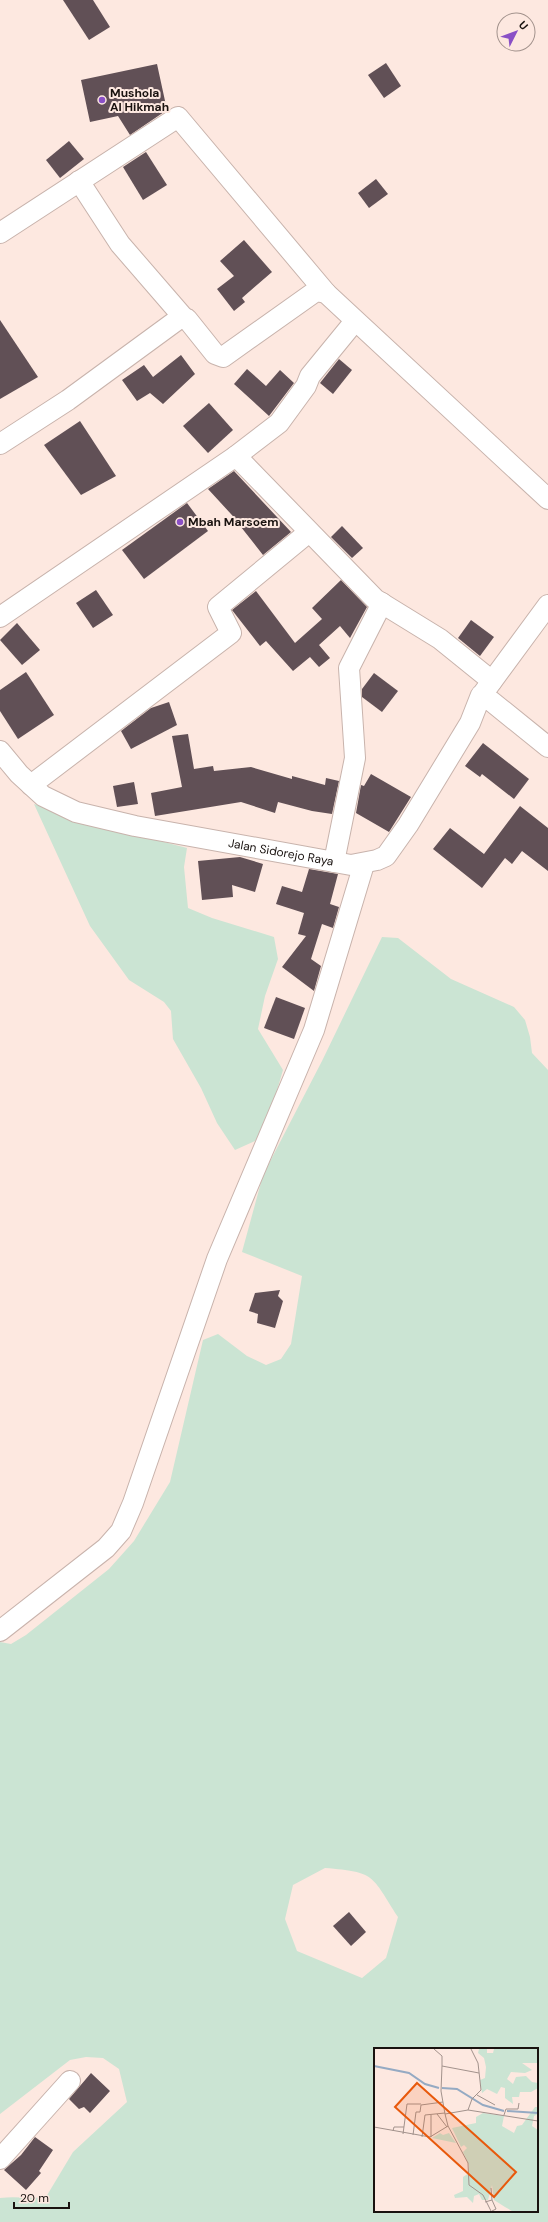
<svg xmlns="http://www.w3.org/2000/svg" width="548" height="2222" viewBox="0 0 548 2222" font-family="'DM Sans',sans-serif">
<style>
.green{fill:#cbe4d3;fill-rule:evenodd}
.building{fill:#615056}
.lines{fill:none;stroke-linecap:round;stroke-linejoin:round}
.street-casing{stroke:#c8b3ac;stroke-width:22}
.street{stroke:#fff;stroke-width:20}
.poi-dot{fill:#8a50c6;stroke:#fde8e0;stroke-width:1.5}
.labels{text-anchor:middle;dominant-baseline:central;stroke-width:4;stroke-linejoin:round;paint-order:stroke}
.poi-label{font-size:12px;font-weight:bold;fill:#19120f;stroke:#fde8e0;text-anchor:start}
.street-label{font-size:12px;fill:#19120f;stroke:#fde8e0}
.inset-river{fill:none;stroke:#95aac3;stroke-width:2}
.inset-road{fill:none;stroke:#a2928c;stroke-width:1}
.view{fill:#e8590c;fill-opacity:0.15;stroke:#e8590c;stroke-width:2}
.inset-edge{fill:none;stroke:#19120f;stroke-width:2}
</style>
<rect width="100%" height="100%" fill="#fde8e0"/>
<g class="green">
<path d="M 34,804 L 110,828 L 187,848 L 184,867 L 188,908 L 212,918 L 274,937 L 278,959 L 265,996 L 258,1029 L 283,1070 L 270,1114 L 255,1141 L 235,1150 L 217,1123 L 201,1088 L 173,1039 L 171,1011 L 164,1002 L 129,980 L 90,926 Z"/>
<path d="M 382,937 L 398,938 L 451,979 L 514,1007 L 525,1020 L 530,1037 L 532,1053 L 548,1070 L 548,2222 L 0,2222 L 0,2198 C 16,2196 30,2199 46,2197 L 73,2152 L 127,2102 L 119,2069 L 103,2058 L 86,2057 L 70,2060 L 0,2114 L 0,1642 L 11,1644 L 26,1635 L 109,1569 L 134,1541 L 170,1482 L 203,1340 L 218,1334 L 247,1356 L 266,1365 L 281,1359 L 291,1344 L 302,1276 L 242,1252 L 263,1175 L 322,1061 ZM 325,1868 C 376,1872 371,1875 398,1917 L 386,1958 L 362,1978 L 297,1951 L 285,1919 L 293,1885 ZM 375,2049 L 537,2049 L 537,2211 L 375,2211 Z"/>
</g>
<g class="building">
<path d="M 63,0 L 93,0 L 110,27 L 89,40 Z"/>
<path d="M 386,63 L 401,86 L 384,98 L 368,75 Z"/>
<path d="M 157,64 L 167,110 L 130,135 L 118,116 L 90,122 L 81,80 Z"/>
<path d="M 69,141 L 84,159 L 60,178 L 46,160 Z"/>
<path d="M 146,152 L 167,185 L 143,200 L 123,167 Z"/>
<path d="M 376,179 L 388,194 L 369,208 L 358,193 Z"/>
<path d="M 244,240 L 272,272 L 242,298 L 245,302 L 234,311 L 217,289 L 234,276 L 220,261 Z"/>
<path d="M 0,320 L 38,377 L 0,399 Z"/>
<path d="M 181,355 L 195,374 L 163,404 L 150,393 L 137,401 L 122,380 L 144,365 L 153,377 Z"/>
<path d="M 339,359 L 352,370 L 333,394 L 320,383 Z"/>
<path d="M 247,369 L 266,386 L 280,370 L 294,383 L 269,416 L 234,384 Z"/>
<path d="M 209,403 L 233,430 L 208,453 L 183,426 Z"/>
<path d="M 80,421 L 116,476 L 81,495 L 44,445 Z"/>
<path d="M 234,471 L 291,532 L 263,555 L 241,527 L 242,526 L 208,489 Z"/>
<path d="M 187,503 L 208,531 L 144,579 L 122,550 Z"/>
<path d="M 342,526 L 363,548 L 352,558 L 331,537 Z"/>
<path d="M 341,580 L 367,607 L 350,638 L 340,626 L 319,645 L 330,658 L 319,667 L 310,657 L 293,671 L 266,641 L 260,646 L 232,610 L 256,591 L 295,643 L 322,619 L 312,608 Z"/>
<path d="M 96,590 L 113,615 L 93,628 L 76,603 Z"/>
<path d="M 471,620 L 494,637 L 480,656 L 458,638 Z"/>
<path d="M 17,623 L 40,650 L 22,665 L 0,640 Z"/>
<path d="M 26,672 L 54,715 L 18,739 L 0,711 L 0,690 Z"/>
<path d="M 374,673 L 398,691 L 382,712 L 362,697 L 362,689 Z"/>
<path d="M 169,702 L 177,725 L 131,749 L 121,731 L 151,708 Z"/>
<path d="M 188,734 L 194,769 L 213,766 L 214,771 L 251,767 L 292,779 L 292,776 L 325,785 L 326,778 L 339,781 L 332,814 L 312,811 L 278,802 L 275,813 L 241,802 L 155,816 L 151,793 L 182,787 L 172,736 Z"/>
<path d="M 483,743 L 529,779 L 514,799 L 482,774 L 480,777 L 465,766 Z"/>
<path d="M 371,774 L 411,797 L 389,832 L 356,813 L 361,785 L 364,786 Z"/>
<path d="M 134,782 L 138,804 L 117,807 L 113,786 Z"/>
<path d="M 520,806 L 548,828 L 548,871 L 522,851 L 512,864 L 505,858 L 482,888 L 433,849 L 450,828 L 484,854 Z"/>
<path d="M 240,857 L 263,864 L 255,892 L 232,885 L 233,897 L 202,900 L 198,861 Z"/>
<path d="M 309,869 L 338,874 L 330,904 L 339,907 L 333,928 L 322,924 L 311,959 L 321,966 L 314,991 L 282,967 L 306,936 L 298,934 L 304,913 L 276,904 L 282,886 L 302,892 Z"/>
<path d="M 276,997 L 305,1008 L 294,1039 L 264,1028 Z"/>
<path d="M 280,1290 L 278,1296 L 283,1301 L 275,1328 L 257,1323 L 258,1314 L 249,1311 L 255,1293 Z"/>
<path d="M 349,1912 L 366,1932 L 351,1946 L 333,1926 Z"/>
<path d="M 91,2073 L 110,2091 L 90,2113 L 84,2107 L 79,2109 L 69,2099 Z"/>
<path d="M 35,2137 L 53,2150 L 39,2171 L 41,2173 L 26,2190 L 4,2170 L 21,2155 Z"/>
</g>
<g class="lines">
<g class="street-casing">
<g id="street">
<path d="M 79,181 L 120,244 L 184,318"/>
<path d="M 0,233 L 178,117 L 326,293"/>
<path d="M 0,444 L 68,400 L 180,318 L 187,319 L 215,354 L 223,357 L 316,291 L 326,293 L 548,499"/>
<path d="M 236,456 L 279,423 L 306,386 L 310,376 L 355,321"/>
<path d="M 0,617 L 236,456 L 375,599 L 440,639 L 492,681"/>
<path d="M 484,692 L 548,605"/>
<path id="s1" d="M 0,751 L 19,774 L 43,796 L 76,812 L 135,826 L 351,865 L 377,860 L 386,856 L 408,825 L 470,723 L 481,695 L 491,701 L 548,747"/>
<path d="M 31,785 L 231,633 L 218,607 L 309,532"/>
<path d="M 334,862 L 355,758 L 349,668 L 382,603"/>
<path d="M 0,1631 L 106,1548 L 121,1531 L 133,1503 L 217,1259 L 314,1030 L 364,864"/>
<path d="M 0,2159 L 70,2081"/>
</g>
</g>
<use href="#street" class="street"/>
</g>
<g class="poi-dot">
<circle cx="102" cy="100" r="4"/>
<circle cx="180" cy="522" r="4"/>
</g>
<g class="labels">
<g class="poi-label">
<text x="110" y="93">Mushola<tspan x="110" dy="14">Al Hikmah</tspan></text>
<text x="188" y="522">Mbah Marsoem</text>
</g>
<g class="street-label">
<text stroke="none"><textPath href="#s1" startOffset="308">Jalan Sidorejo Raya</textPath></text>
</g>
</g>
<g transform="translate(374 2048)">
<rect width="164" height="164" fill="#fde8e0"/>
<path d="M 105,1 L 113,1 L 113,5 L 119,5 L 120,1 L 164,1 L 164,15 L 148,15 L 158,22 L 151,25 L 137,24 L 133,31 L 139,36 L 142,29 L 152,28 L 158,34 L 164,35 L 164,40 L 157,44 L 146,44 L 145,49 L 138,49 L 139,56 L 131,50 L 131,40 L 127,39 L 123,46 L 113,41 L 108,45 L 106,32 L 111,30 L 112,19 L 110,10 L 104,5 ZM 161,59 L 164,59 L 164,66 L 160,68 L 158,78 L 164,82 L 164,163 L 138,163 L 131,159 L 120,152 L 118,137 L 114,152 L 108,152 L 105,146 L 100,148 L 99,155 L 93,149 L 81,150 L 80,147 L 89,143 L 89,129 L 95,125 L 95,117 L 89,104 L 93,100 L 90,97 L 87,99 L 78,80 L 102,75 L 102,69 L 109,65 L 130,68 L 128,78 L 140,85 L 143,78 L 148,77 ZM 66,85 L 69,87 L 75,85 L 82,95 L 58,90 Z" fill="#cbe4d3"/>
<path class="inset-river" d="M 0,18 L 35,25 L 51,36 L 65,40M 68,40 L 83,41 L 109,57 L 130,63M 133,63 L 164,65"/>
<path class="inset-road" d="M 60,1 L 68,8 L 68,18M 103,47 L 121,57M 94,62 L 164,73M 63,66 L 73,79M 71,66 L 67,43 L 68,18 L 105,25M 57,67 L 57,89M 130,67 L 132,61 L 144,61 L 145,55M 74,78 L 94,115 L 95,137 L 109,147 L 117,163M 0,79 L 56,89 L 74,78 L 71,66 L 94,62 L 98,51 L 107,42 L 104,15 L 97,1M 19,83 L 20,79 L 30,79M 29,86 L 33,56 L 47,56M 39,87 L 42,64 L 46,64 L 47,57 L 69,54M 48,89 L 51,67 L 71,65M 117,140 L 118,152M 111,154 L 118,152 L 122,161 L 118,163"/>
<path class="view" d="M 43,35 L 142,124 L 120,149 L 21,59 Z"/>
<rect width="164" height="164" class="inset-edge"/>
</g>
<g transform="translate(516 32) rotate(48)"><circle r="19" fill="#fde8e0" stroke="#a2928c"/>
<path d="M0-3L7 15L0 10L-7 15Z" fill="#8a50c6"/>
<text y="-6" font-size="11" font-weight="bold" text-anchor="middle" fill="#19120f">U</text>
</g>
<path d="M14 2202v6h55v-6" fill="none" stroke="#19120f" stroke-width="2"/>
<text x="20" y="2202" font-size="12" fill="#19120f" stroke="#fde8e0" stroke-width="3" paint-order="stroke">20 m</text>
</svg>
